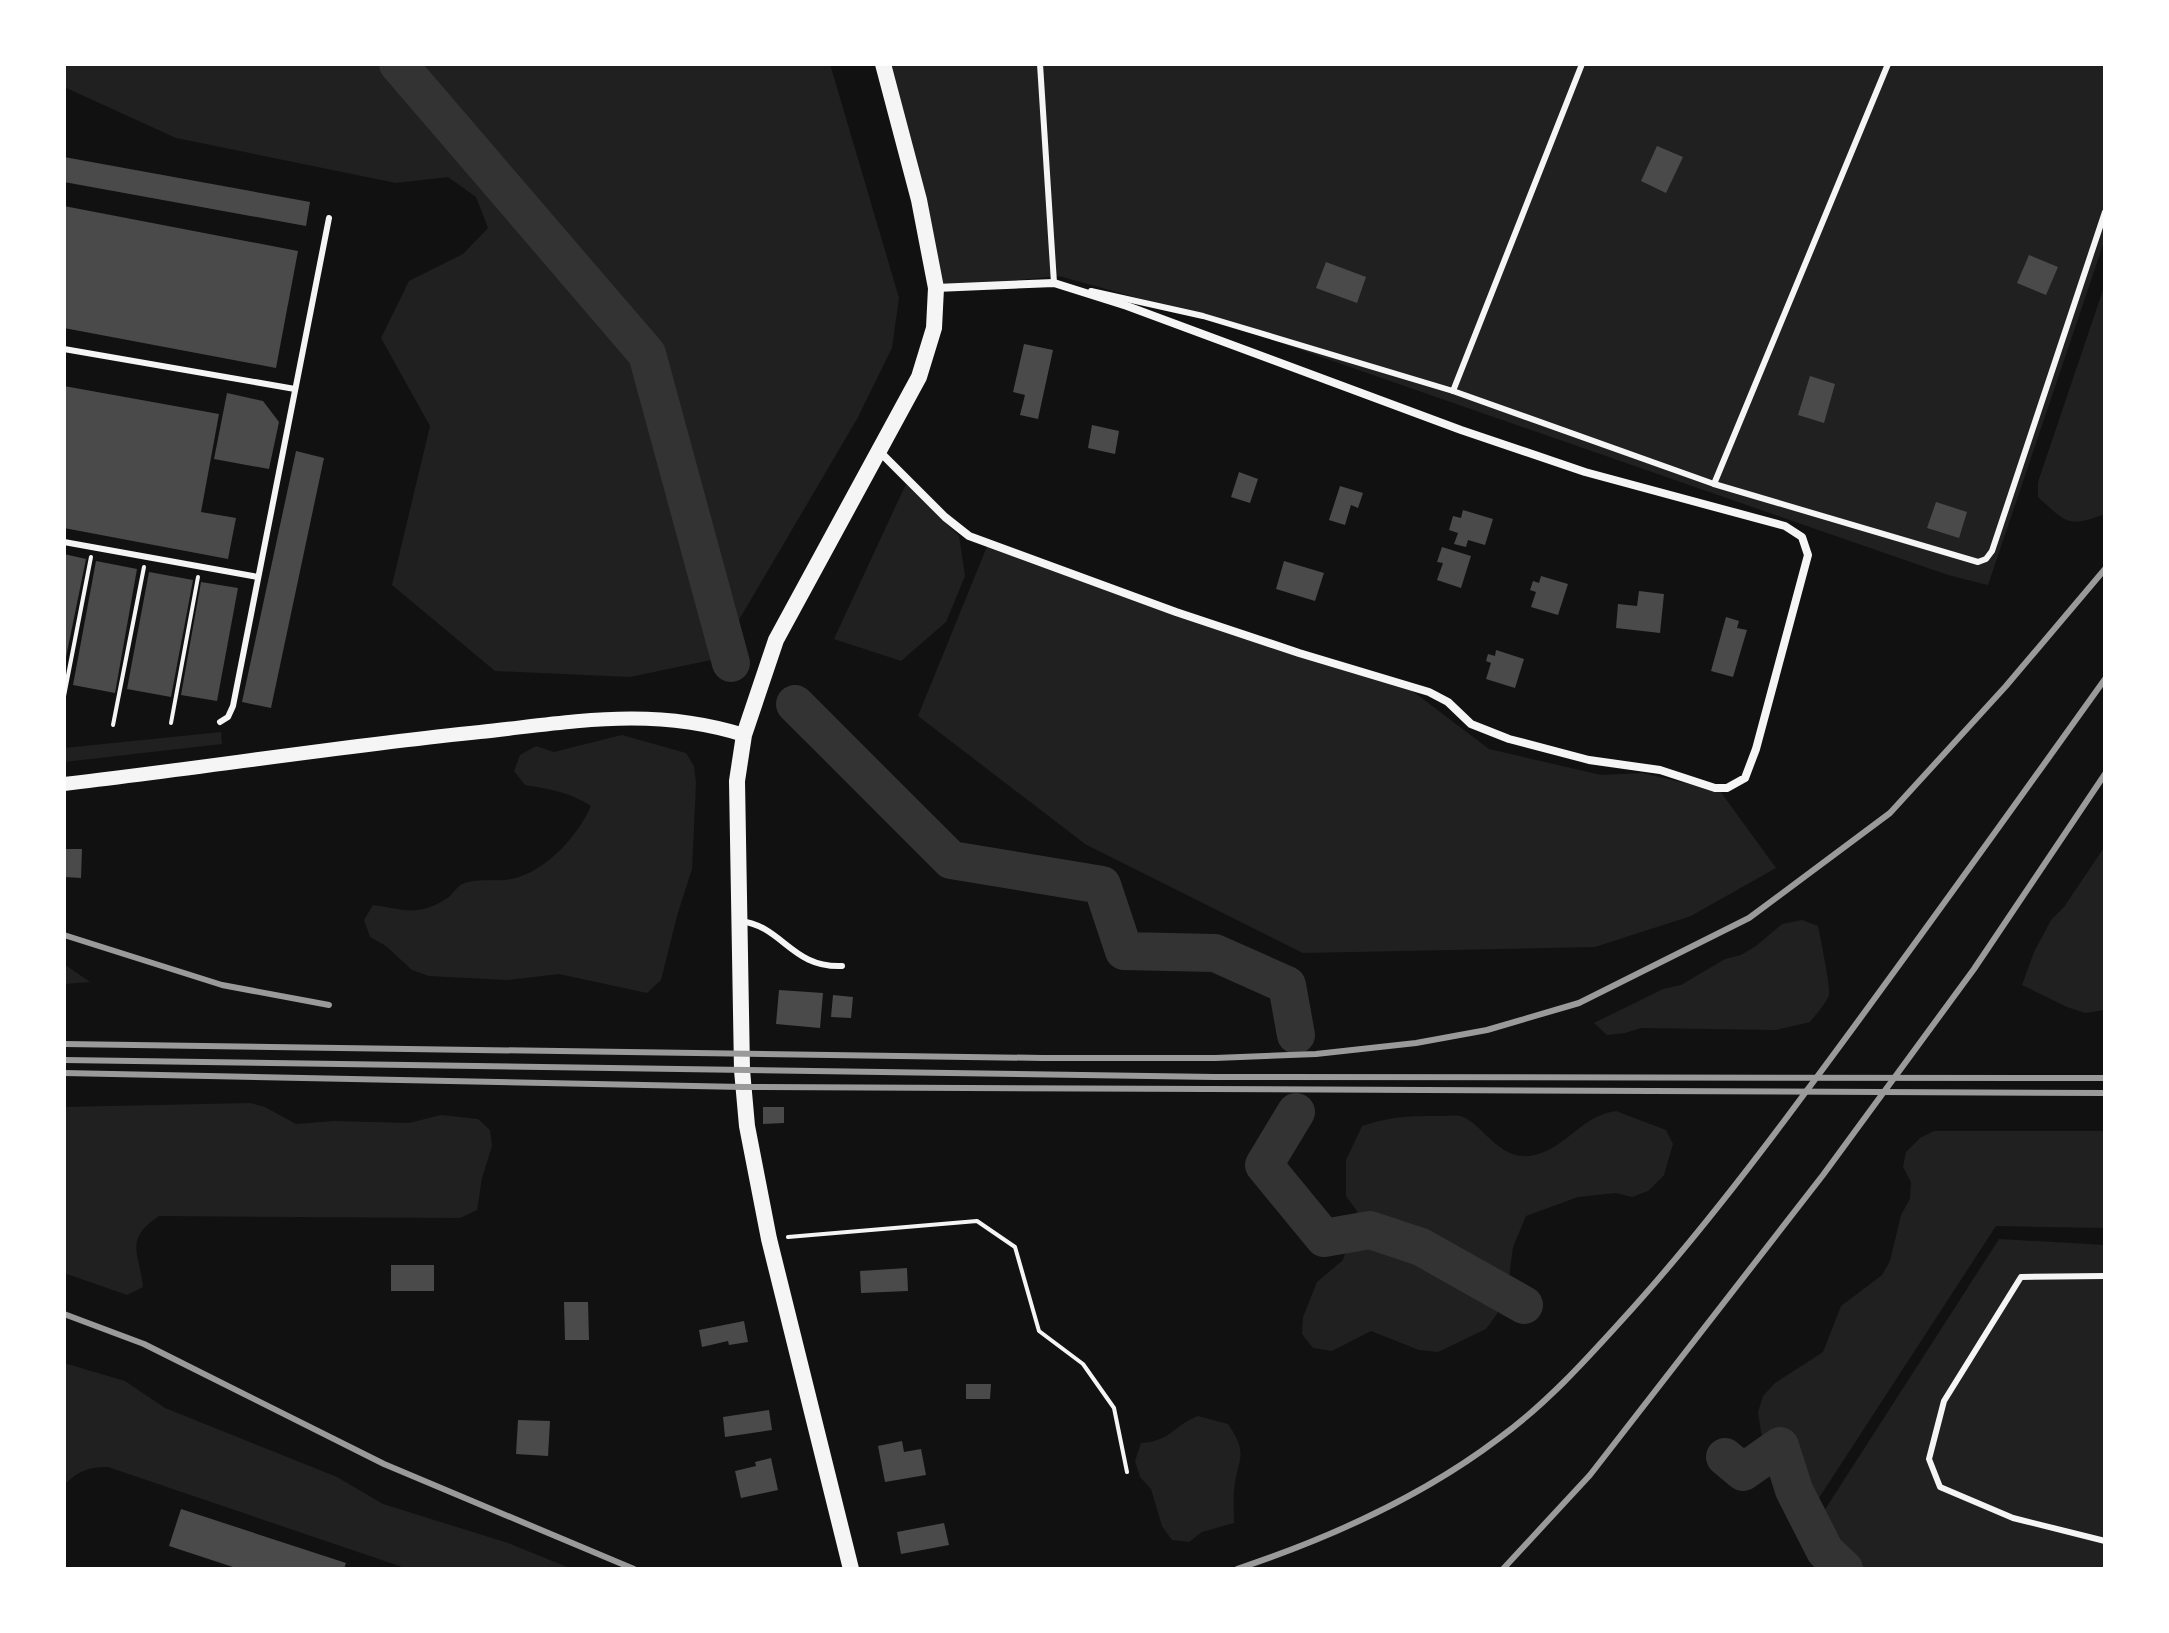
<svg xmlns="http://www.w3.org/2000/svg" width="2169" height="1633" viewBox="0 0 2169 1633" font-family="'Roboto Condensed',sans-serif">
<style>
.green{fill:#202020}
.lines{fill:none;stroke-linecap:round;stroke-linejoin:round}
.river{stroke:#333;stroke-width:38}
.building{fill:#4a4a4a}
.path{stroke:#f5f5f5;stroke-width:4}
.service{stroke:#f5f5f5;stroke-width:6}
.minor{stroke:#f5f5f5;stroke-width:8}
.tertiary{stroke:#f5f5f5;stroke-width:14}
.secondary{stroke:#f5f5f5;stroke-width:16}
.rail{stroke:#9a9a9a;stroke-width:6}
</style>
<rect width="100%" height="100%" fill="#111"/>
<g class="green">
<path d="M 64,64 L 830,64 L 899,298 L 892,348 L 857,419 L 716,659 L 630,677 L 495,671 L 392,585 L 430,426 L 381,338 L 409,281 L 463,254 L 488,228 L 476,197 L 448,177 L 396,183 L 176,138 L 64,87 Z"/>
<path d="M 886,64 L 2105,64 L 2105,239 L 1988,585 L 1948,575 L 1203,316 L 1059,276 L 936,288 Z"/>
<path d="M 2105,284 L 2105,514 C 2067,528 2067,523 2038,497 L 2038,482 Z"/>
<path d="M 906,484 L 959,536 L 965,576 L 946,622 L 901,661 L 834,639 Z"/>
<path d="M 988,544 L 1411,690 L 1489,749 L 1601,775 L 1642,773 L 1720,791 L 1776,868 L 1691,916 L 1595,947 L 1303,953 L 1085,844 L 918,716 Z"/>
<path d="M 221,732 L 222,744 L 64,762 L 64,748 Z"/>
<path d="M 622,735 L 686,753 L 694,766 L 696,783 L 692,869 L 677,916 L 661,980 L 647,993 L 559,974 L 507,980 L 429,976 L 412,970 L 386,946 L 370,937 L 364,920 L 373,905 C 406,910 419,917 449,897 C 453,893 457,887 462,884 C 476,878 497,882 512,879 C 545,872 578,836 591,806 C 570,792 549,789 525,785 L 514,771 L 520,755 L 536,746 L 554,752 Z"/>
<path d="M 2105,846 L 2105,1010 L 2085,1013 L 2067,1007 L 2022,985 L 2034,952 L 2051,920 L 2064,907 Z"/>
<path d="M 1802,920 L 1818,926 C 1820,936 1831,989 1829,995 C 1826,1004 1816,1014 1810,1022 L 1776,1030 L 1641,1028 L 1625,1033 L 1607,1035 L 1594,1023 L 1663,989 L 1681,985 L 1725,959 L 1741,955 L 1756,946 L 1782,924 Z"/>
<path d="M 64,964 L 90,982 L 64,984 Z"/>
<path d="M 250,1103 L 265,1107 L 296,1124 L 334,1121 L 409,1123 L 441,1115 L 478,1119 L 490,1130 L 492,1146 L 482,1178 L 477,1210 L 460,1218 L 159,1216 C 123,1240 140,1254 143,1287 L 127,1295 L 64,1273 L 64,1107 Z"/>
<path d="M 1616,1111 L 1666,1130 L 1673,1144 L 1664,1175 L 1648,1191 L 1632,1197 L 1616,1193 L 1578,1197 L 1526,1216 L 1513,1247 L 1509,1278 L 1497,1314 L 1486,1329 L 1438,1352 L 1419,1350 L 1371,1331 L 1332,1351 L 1313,1348 L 1302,1334 L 1303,1317 L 1317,1282 L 1343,1260 L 1357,1211 L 1346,1196 L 1346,1160 L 1362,1126 C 1394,1116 1408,1116 1441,1116 C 1447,1116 1455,1115 1460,1116 C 1483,1122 1499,1164 1535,1155 C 1567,1147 1581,1116 1616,1111 Z"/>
<path d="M 1934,1131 L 2105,1131 L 2105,1228 L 1996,1226 L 1813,1507 L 1800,1495 L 1794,1481 L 1766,1463 L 1758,1412 L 1763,1396 L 1775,1383 L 1823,1352 L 1841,1306 L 1882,1275 L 1890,1261 L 1901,1215 L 1910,1199 L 1911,1182 L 1903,1167 L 1906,1152 L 1920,1138 Z"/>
<path d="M 1999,1239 L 2105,1245 L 2105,1569 L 1845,1569 L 1806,1539 Z"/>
<path d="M 64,1363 L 125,1381 L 165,1408 L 337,1477 L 383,1504 L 508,1543 L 572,1569 L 408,1569 L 108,1467 C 89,1467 78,1471 64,1485 Z"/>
<path d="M 1198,1416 L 1228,1424 C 1250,1456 1237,1458 1234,1490 C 1233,1501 1234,1512 1234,1523 L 1202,1532 L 1189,1542 L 1172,1540 L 1162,1526 L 1151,1489 L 1140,1477 L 1135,1461 L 1141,1443 C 1172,1441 1172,1426 1198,1416 Z"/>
</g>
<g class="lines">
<g class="river">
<path d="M 398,64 L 647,354 L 731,663"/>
<path d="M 795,704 L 951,860 L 1102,885 L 1124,951 L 1215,953 L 1287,985 L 1296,1035"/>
<path d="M 1296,1112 L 1264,1165 L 1324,1238 L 1370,1230 L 1421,1247 L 1524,1305"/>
<path d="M 1725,1457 L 1743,1472 L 1780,1446 L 1794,1490 L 1825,1551 L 1844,1569"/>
</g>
</g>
<g class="building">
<path d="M 1657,146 L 1683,157 L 1666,193 L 1641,181 Z"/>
<path d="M 64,157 L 310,202 L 306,226 L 64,182 Z"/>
<path d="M 64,206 L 298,251 L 276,368 L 64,328 Z"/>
<path d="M 2029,255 L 2058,267 L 2046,295 L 2017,283 Z"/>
<path d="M 1326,262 L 1366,277 L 1357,303 L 1316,288 Z"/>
<path d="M 1024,344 L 1053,350 L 1038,419 L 1020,415 L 1025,395 L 1013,392 Z"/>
<path d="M 1810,376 L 1835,384 L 1824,423 L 1798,415 Z"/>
<path d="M 64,386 L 219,414 L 201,512 L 236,518 L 228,559 L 64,528 Z"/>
<path d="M 227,393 L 263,401 L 279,422 L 269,469 L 214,459 Z"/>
<path d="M 1092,425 L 1119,431 L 1115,454 L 1088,448 Z"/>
<path d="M 296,451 L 324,458 L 271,708 L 242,702 Z"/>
<path d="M 1239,472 L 1258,479 L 1250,503 L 1231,497 Z"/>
<path d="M 1340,486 L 1363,493 L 1358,508 L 1351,505 L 1345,525 L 1329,520 Z"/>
<path d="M 1936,502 L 1967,512 L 1959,538 L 1927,528 Z"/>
<path d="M 1463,510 L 1493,519 L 1485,545 L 1468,540 L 1466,547 L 1454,544 L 1458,533 L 1449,530 L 1453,516 L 1461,518 Z"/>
<path d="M 1442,547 L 1471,556 L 1461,588 L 1437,580 L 1443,563 L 1437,562 Z"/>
<path d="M 64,554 L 86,559 L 65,662 L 64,662 Z"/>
<path d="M 96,561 L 137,569 L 115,693 L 73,685 Z"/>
<path d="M 1284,561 L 1324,573 L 1315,601 L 1276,589 Z"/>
<path d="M 149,572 L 193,580 L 171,697 L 127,689 Z"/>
<path d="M 1541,576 L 1568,584 L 1558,615 L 1531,607 L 1536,592 L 1530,590 L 1533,581 L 1539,583 Z"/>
<path d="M 201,582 L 238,588 L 217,701 L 181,695 Z"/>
<path d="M 1639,591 L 1664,594 L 1660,633 L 1616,628 L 1618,604 L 1637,606 Z"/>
<path d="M 1726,617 L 1739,621 L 1737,628 L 1747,630 L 1733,677 L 1711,671 Z"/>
<path d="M 1496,650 L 1524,659 L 1515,688 L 1486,679 L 1491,663 L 1486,661 L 1488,654 L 1495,656 Z"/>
<path d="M 64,849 L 82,849 L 81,878 L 64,877 Z"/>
<path d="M 779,990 L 823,993 L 820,1028 L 776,1024 Z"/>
<path d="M 833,995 L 853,997 L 851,1018 L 831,1017 Z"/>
<path d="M 763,1107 L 784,1107 L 784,1123 L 763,1124 Z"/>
<rect x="391" y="1265" width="43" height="26"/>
<path d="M 907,1268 L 908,1291 L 861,1293 L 860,1271 Z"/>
<path d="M 564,1302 L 588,1302 L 589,1340 L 565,1340 Z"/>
<path d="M 744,1321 L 748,1342 L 729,1345 L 728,1341 L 702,1347 L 699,1330 Z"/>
<path d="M 966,1384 L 991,1384 L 990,1399 L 966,1399 Z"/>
<path d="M 769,1410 L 772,1430 L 725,1437 L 723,1417 Z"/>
<path d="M 518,1420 L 550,1421 L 548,1456 L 516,1454 Z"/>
<path d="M 902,1441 L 904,1452 L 921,1449 L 926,1475 L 885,1482 L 878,1446 Z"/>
<path d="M 771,1458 L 778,1490 L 741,1498 L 735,1471 L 756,1466 L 755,1462 Z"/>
<path d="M 181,1509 L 346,1563 L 344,1569 L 239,1569 L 169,1546 Z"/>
<path d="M 944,1523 L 949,1545 L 901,1554 L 897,1532 Z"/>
</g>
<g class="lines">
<g class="path">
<path d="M 64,696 L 91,557"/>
<path d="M 171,723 L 198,577"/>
<path d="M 113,725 L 144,567"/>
<path d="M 788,1237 L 977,1221 L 1015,1247 L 1039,1331 L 1083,1364 L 1114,1408 L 1127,1472"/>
</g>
<g class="service">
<path d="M 1040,64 L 1054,283 L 1056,283"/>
<path d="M 1091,291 L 1203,316 L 1453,391 L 1714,484 L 1978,562 L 1986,559 L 1992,551 L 2105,212"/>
<path d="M 64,349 L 295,389"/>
<path d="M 1453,391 L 1582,64"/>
<path d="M 1714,484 L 1888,64"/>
<path d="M 64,542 L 258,577"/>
<path d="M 220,722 L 228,717 L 233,706 L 329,218"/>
<path d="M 740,921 C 783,926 791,968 842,966"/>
<path d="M 2105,1276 L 2021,1277 L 1944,1401 L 1929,1459 L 1940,1487 L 2013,1518 L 2105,1541"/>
</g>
<path class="minor" d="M 879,451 L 945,517 L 969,536 L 1176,612 L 1299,653 L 1429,692 L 1448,702 L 1471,724 L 1509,739 L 1589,760 L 1660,770 L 1715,788 L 1727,788 L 1745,778 L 1756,749 L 1808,555 L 1802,537 L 1785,526 L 1585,472 L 1461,430 L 1127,306 L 1054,283 L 936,288"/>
<path class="tertiary" d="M 64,784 C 203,768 341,746 480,732 C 574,722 651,706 744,735"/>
<path class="secondary" d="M 851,1569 L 769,1239 L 747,1126 L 742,1070 L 737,781 L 744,735 L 776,640 L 919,377 L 934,328 L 936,288 L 919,200 L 883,64"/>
<g class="rail">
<path d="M 64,935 L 222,985 L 329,1005"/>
<path d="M 64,1044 L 1043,1058 L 1215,1058 L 1316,1054 L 1416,1043 L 1487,1030 L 1579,1003 L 1749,918 L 1890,813 L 2006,686 L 2105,569"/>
<path d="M 64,1060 L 1215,1077 L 2105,1078"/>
<path d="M 64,1073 L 743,1087 L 2105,1093"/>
<path d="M 64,1314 L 144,1344 L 384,1464 L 634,1569"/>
<path d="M 1237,1569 C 1330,1538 1420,1498 1498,1439 C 1545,1405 1584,1362 1622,1320 C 1687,1249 1745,1174 1802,1097 C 1905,959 2005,819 2105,679"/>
<path d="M 1503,1569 L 1590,1475 L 1823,1175 L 1974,969 L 2105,774"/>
</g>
</g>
<rect width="2169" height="1633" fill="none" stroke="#ffffff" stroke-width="132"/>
</svg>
